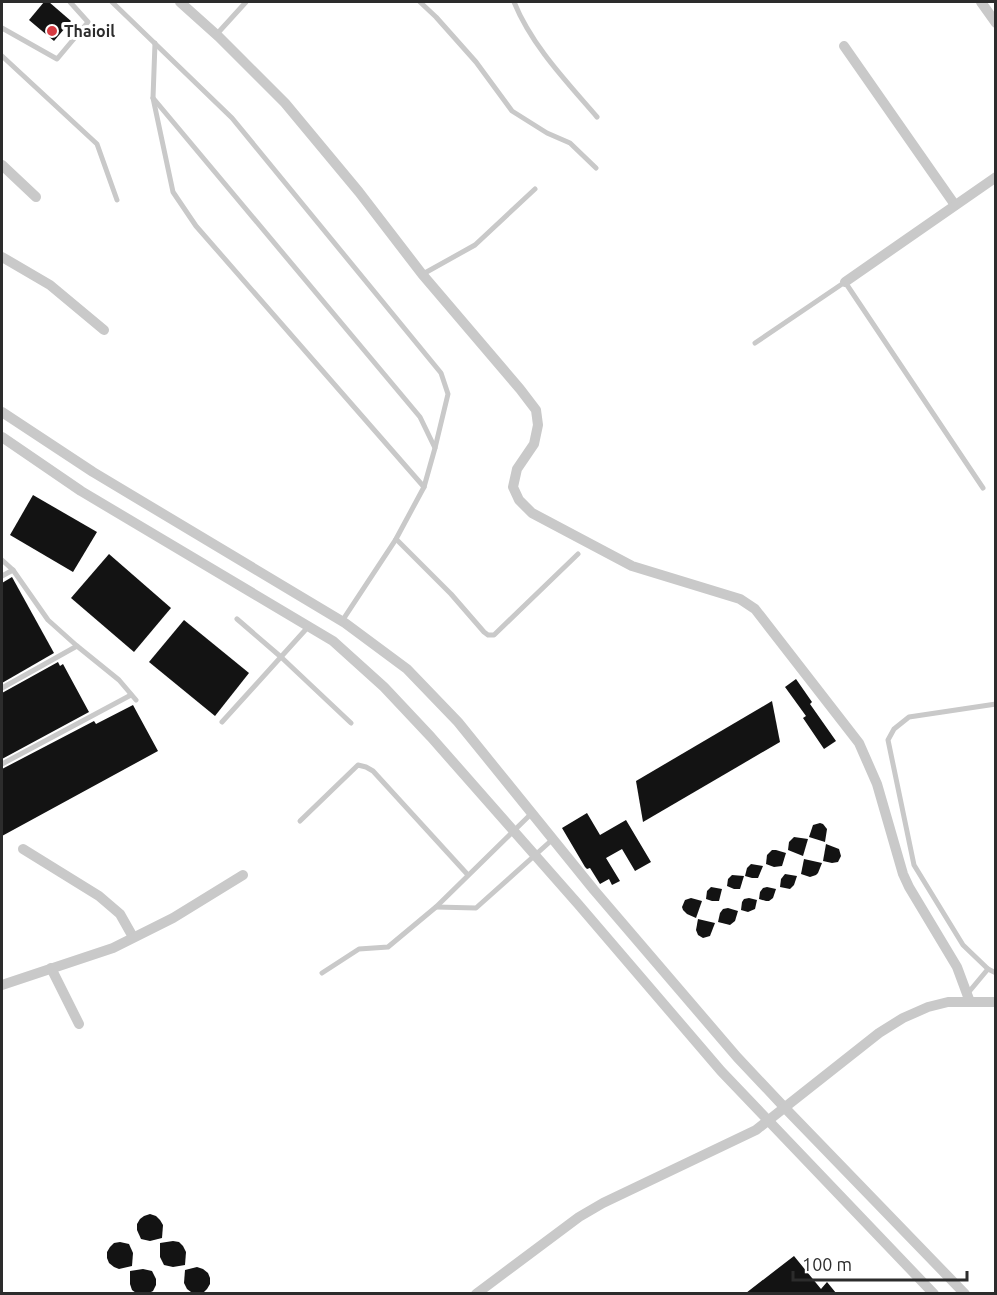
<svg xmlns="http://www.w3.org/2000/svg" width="997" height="1295" viewBox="0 0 997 1295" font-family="Ubuntu,sans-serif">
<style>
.building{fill:#131313}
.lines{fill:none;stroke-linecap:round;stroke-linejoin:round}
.lane{stroke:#c9c9c9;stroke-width:5}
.street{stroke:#c9c9c9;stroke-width:10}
.poi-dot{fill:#d63b42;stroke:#fff;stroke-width:2}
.labels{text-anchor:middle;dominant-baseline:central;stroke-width:6;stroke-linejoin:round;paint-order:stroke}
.poi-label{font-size:16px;font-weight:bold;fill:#2c2c2c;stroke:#fff;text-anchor:start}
</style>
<rect width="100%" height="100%" fill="#fff"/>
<g class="building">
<path d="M 44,2 L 49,2 L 71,21 L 54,41 L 29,20 Z"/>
<path d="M 33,495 L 97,532 L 73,572 L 10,535 Z"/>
<path d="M 109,554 L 171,608 L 134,652 L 71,598 Z"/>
<path d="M 12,577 L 54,653 L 2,683 L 2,583 Z"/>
<path d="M 184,620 L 249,673 L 215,716 L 149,662 Z"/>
<path d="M 58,662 L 60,666 L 63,664 L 89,712 L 2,759 L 2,693 Z"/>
<path d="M 796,679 L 812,702 L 810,704 L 836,741 L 824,749 L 803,718 L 806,716 L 785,687 Z"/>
<path d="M 772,701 L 780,742 L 643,822 L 636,781 Z"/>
<path d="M 133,705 L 158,751 L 2,836 L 2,769 L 94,721 L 96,724 Z"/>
<path d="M 587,813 L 600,835 L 626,820 L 651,862 L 635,871 L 622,849 L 606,858 L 620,881 L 612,885 L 609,879 L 600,884 L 590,868 L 587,869 L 585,867 L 562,828 Z"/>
<path d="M 820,823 L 823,824 L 827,829 L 825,842 L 809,837 L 813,825 Z"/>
<path d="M 794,837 L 808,839 L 803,856 L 788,850 L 789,842 Z"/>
<path d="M 826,844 L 839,849 L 841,856 L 838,862 L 832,863 L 823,861 Z"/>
<path d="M 772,850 L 776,850 L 786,853 L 782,866 L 774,867 L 766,864 L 767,855 Z"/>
<path d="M 804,859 L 822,863 L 818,873 L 816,875 L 810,877 L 801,874 Z"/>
<path d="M 751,864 L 763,866 L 758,878 L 752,878 L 745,876 L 747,868 Z"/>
<path d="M 785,874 L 797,876 L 794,885 L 790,889 L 780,887 L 781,879 Z"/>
<path d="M 732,875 L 744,876 L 740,889 L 734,889 L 727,886 L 728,879 Z"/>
<path d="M 711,887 L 722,889 L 719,901 L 712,901 L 706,899 L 707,891 Z"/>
<path d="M 767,887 L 776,889 L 773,898 L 769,901 L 766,901 L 759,899 L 760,892 L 763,888 Z"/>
<path d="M 691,898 L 702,901 L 696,918 L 687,914 L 683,910 L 682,907 L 685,900 Z"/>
<path d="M 749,898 L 757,900 L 755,909 L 748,912 L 741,910 L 742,902 L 744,899 Z"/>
<path d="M 728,908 L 738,911 L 735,921 L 730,925 L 718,922 L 720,913 L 723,909 Z"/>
<path d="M 698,919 L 715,923 L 710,936 L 703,938 L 698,935 L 696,930 Z"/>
<path d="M 150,1214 L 156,1216 L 160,1220 L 163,1225 L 162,1238 L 150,1241 L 141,1239 L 137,1230 L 137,1224 L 140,1219 L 144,1216 Z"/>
<path d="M 173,1241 L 179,1242 L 183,1246 L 186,1252 L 185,1265 L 173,1267 L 164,1265 L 160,1257 L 160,1243 Z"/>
<path d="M 120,1242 L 129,1244 L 133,1253 L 132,1266 L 119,1269 L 114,1267 L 109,1263 L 107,1258 L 107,1252 L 110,1247 L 114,1243 Z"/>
<path d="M 794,1256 L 821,1289 L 827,1282 L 836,1293 L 746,1293 Z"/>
<path d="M 197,1267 L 203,1269 L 208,1273 L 210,1278 L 210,1284 L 207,1289 L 203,1293 L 195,1293 L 191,1292 L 187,1289 L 184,1283 L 185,1270 Z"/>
<path d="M 143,1269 L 152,1271 L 156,1279 L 156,1285 L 153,1291 L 149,1293 L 136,1293 L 132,1290 L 130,1284 L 130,1271 Z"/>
</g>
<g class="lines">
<g class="lane">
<path d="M 112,2 L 232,118 L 441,373 L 448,394 L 435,448"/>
<path d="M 420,2 L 436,17 L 476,62 L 512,111 L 547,133 L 570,143 L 596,168"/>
<path d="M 514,2 C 532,46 566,81 597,117"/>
<path d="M 2,28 L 57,59 L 88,22 L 70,2"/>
<path d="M 216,35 L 246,2"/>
<path d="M 155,43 L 153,98 L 173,192 L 196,226 L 424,487"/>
<path d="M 2,56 L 97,144 L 117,200"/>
<path d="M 153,98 L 420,417 L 435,448 L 424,487 L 396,539 L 342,621"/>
<path d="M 423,274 L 475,245 L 535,189"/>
<path d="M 755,343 L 845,282 L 983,488"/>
<path d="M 396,539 L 451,594 L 484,632 L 488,635 L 494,635 L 578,554"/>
<path d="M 2,560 L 13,570 L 48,620 L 77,646 L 119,680 L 136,700"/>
<path d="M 2,576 L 13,570"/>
<path d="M 237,619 L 281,657 L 351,723"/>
<path d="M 2,688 L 77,646"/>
<path d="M 996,704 L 909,717 L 894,729 L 888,740 L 914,865 L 963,945 L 988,969 L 996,973"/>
<path d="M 222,722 L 308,627"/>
<path d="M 2,764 L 131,695"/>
<path d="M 300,821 L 358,765 L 366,767 L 373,771 L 468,875"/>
<path d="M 436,907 L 476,908 L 553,839"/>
<path d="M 322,973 L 359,949 L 388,947 L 436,907 L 532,813"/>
<path d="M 968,993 L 988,969"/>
</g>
<g class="street">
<path d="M 180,2 L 219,37 L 285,103 L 359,192 L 422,274 L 520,389 L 536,410 L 538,425 L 534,444 L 517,469 L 513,487 L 519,500 L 532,513 L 632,566 L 740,599 L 755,609 L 859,743 L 877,784 L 903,874 L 909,887 L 957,967 L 970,1002"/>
<path d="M 981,2 L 996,23"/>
<path d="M 844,46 L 955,205"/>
<path d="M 2,165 L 36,197"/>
<path d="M 2,257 L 50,285 L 104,330"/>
<path d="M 845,282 L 996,177"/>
<path d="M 2,412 L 93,472 L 345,623 L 407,669 L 458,722 L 594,890 L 737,1057 L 785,1108 L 965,1294"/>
<path d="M 2,437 L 81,491 L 333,641 L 384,687 L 431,737 L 578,904 L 721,1071 L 934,1294"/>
<path d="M 23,849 L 99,896 L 120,914 L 133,937"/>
<path d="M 51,968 L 79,1024"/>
<path d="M 2,985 L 113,948 L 173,918 L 243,875"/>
<path d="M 476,1294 L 579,1217 L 603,1203 L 756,1130 L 879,1033 L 903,1018 L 928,1007 L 948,1002 L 996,1002"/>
</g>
</g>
<circle class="poi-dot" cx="52" cy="31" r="6"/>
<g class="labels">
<g class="poi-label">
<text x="64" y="31">Thaioil</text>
</g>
</g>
<rect width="997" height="1295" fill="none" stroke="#2c2c2c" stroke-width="6"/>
<path d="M793 1271v9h174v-9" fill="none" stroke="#2c2c2c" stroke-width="3"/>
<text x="802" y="1271" font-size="18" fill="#2c2c2c" stroke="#ffffff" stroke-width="4.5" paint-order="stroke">100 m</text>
</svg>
